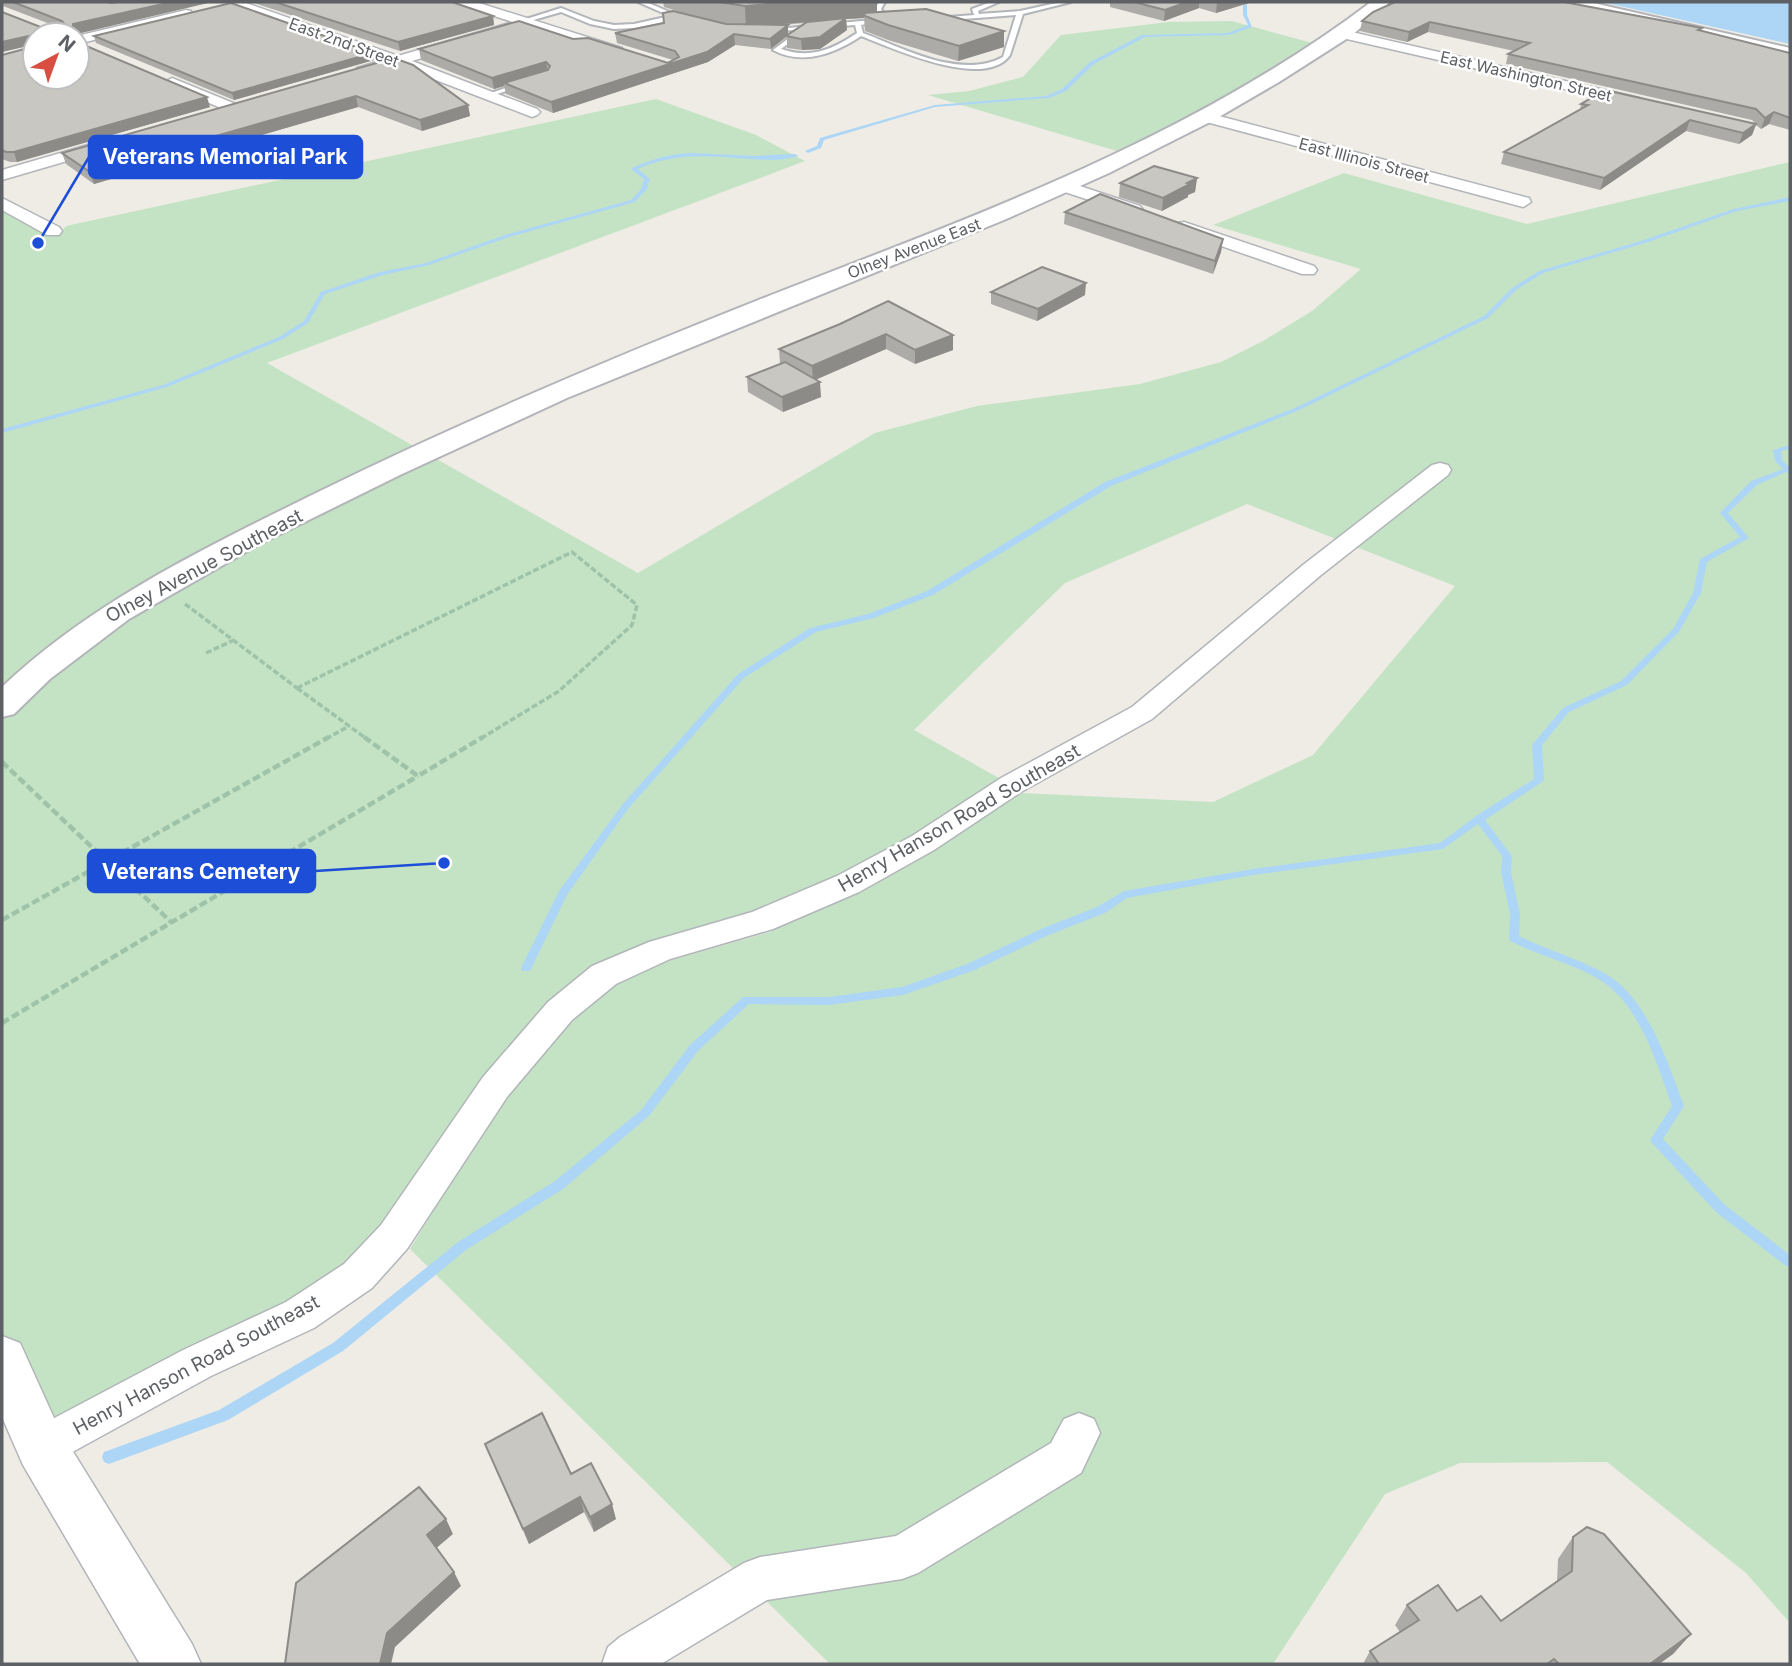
<svg xmlns="http://www.w3.org/2000/svg" width="1792" height="1666" viewBox="0 0 1792 1666" font-family="Inter,sans-serif">
<style>
.green{fill:#c4e3c4}
.water{fill:#add6f6}
.lines{fill:none;stroke-linecap:round;stroke-linejoin:round}
.stream{fill:#add6f6;fill-rule:evenodd}
.service-casing{stroke:#b2b5b9;stroke-width:4}
.minor-casing{stroke:#b2b5b9;stroke-width:3}
.tertiary-casing{stroke:#b2b5b9;stroke-width:3}
.secondary-casing{stroke:#b2b4b9;stroke-width:4}
.path-far1{stroke:#9ec3a9;stroke-width:3.5;stroke-dasharray:6 2.5;stroke-linecap:butt}
.path{stroke:#9ec3a9;stroke-width:4.5;stroke-dasharray:8 3.5;stroke-linecap:butt}
.service{fill:#fff;fill-rule:evenodd}
.minor{fill:#fff;fill-rule:evenodd}
.tertiary{fill:#fff;fill-rule:evenodd}
.secondary{fill:#fff;fill-rule:evenodd}
.wall{fill:#adaba7;fill-rule:evenodd}
.shaded-wall{fill:#8d8b88}
.building{fill:#c9c7c2;stroke:#8d8b88;stroke-width:2}
.labels{text-anchor:middle;dominant-baseline:central;stroke-width:5;stroke-linejoin:round;paint-order:stroke}
.far-street-label{font-size:16px;fill:#5d6064;stroke:#fff}
.street-label{font-size:19px;fill:#5d6064;stroke:#fff}
.leader{fill:none;stroke:#1d4ed8;stroke-width:2.5}
.callout-dot{fill:#1d4ed8;stroke:#fff;stroke-width:2.5}
.callout{fill:#1d4ed8;stroke:#1d4ed8;stroke-width:2.5}
.callout-label{font-size:21px;text-anchor:middle;font-weight:bold;fill:#fff}
</style>
<rect width="100%" height="100%" fill="#eeece5"/>
<g class="green">
<path d="M 1232,21 L 1316,44 L 1193,114 L 1117,151 L 928,95 L 969,91 L 1023,77 L 1061,35 L 1168,22 Z"/>
<path d="M 656,99 L 756,135 L 805,161 L 267,363 L 638,573 L 875,433 L 977,406 L 1140,384 L 1221,362 L 1263,341 L 1312,311 L 1361,269 L 1213,225 L 1344,173 L 1527,224 L 1790,162 L 1790,1623 L 1746,1573 L 1607,1462 L 1460,1463 L 1385,1494 L 1273,1664 L 830,1664 L 410,1249 L 470,1152 L 524,1072 L 611,982 L 657,964 L 770,932 L 942,844 L 1020,793 L 1213,802 L 1313,755 L 1455,586 L 1247,504 L 1065,583 L 914,730 L 1011,785 C 932,837 852,889 762,921 C 710,939 650,945 603,976 C 533,1024 475,1114 428,1183 C 407,1215 387,1248 359,1275 C 319,1312 250,1338 201,1362 C 146,1388 94,1419 41,1447 L 2,1359 L 2,203 L 59,235 L 66,226 Z"/>
</g>
<path class="water" d="M 1602,2 L 1790,2 L 1790,44 Z"/>
<g class="lines">
<g class="stream">
<path d="M 1243,2 L 1247,2 L 1247,15 L 1252,27 L 1229,35 L 1145,37 L 1094,64 L 1066,91 L 1049,98 L 935,107 L 824,140 L 821,148 L 808,153 L 805,151 L 817,146 L 820,138 L 935,105 L 1046,96 L 1062,89 L 1090,62 L 1142,35 L 1228,33 L 1248,25 L 1243,15 Z"/>
<path d="M 692,153 L 754,156 L 795,154 L 798,156 C 784,161 765,160 749,159 C 709,156 675,152 638,169 L 650,179 L 647,189 L 635,202 L 509,237 L 429,265 L 383,275 L 325,294 L 308,323 L 283,339 L 167,387 L 2,433 L 2,429 L 163,385 L 279,337 L 304,321 L 321,292 L 380,272 L 426,263 L 505,235 L 631,200 L 641,189 L 644,179 L 632,170 L 632,168 C 652,159 670,154 692,153 Z"/>
<path d="M 1790,197 L 1790,201 L 1737,211 L 1645,243 L 1543,273 L 1516,290 L 1488,318 L 1299,410 L 1111,486 L 933,595 L 874,618 L 816,632 L 744,678 L 628,809 L 567,895 L 530,971 L 522,971 L 521,968 L 559,891 L 622,805 L 738,674 L 810,628 L 868,614 L 927,591 L 1105,482 L 1295,408 L 1484,316 L 1512,288 L 1539,271 L 1641,241 L 1734,209 Z"/>
<path d="M 1790,445 L 1790,449 L 1781,451 L 1782,460 L 1790,468 L 1790,474 L 1786,472 L 1757,485 L 1728,513 L 1749,538 L 1707,562 L 1701,593 L 1679,632 L 1627,685 L 1569,712 L 1542,745 L 1544,780 L 1542,782 L 1485,820 L 1512,856 L 1511,872 L 1520,914 L 1519,936 C 1547,950 1577,958 1604,973 C 1647,996 1668,1063 1684,1106 L 1663,1139 L 1725,1205 L 1790,1255 L 1790,1267 L 1786,1266 L 1717,1213 L 1652,1143 L 1650,1140 L 1652,1137 L 1672,1106 C 1657,1064 1640,1005 1600,980 C 1572,963 1539,956 1510,941 L 1509,938 L 1510,914 L 1501,872 L 1502,856 L 1478,824 L 1443,849 L 1253,875 L 1127,898 L 1105,913 L 1049,935 L 975,970 L 903,995 L 829,1005 L 749,1004 L 698,1051 L 649,1116 L 563,1189 L 466,1250 L 343,1351 L 228,1420 L 109,1464 L 104,1462 L 102,1457 L 104,1452 L 219,1410 L 333,1343 L 458,1242 L 555,1181 L 641,1110 L 690,1045 L 743,997 L 829,997 L 902,987 L 967,964 L 1041,929 L 1097,907 L 1124,891 L 1253,869 L 1440,843 L 1476,816 L 1534,779 L 1532,745 L 1563,708 L 1621,681 L 1673,629 L 1693,593 L 1700,559 L 1740,537 L 1720,513 L 1751,481 L 1783,469 L 1775,461 L 1773,450 Z"/>
</g>
<g class="service-casing">
<g id="service">
<path d="M 638,2 L 646,2 L 684,18 L 634,28 L 614,29 L 590,24 L 561,12 L 523,23 L 520,21 L 561,8 L 594,21 L 614,25 L 634,24 L 670,16 Z"/>
<path d="M 879,2 L 885,2 L 881,9 L 889,20 L 861,25 L 863,33 C 903,48 961,80 1003,57 L 1016,15 L 938,21 L 936,18 L 974,15 L 972,9 L 991,2 L 999,2 L 978,11 L 979,14 L 1020,11 L 1061,2 L 1071,2 L 1023,14 L 1010,55 C 985,91 892,48 861,36 C 834,54 803,66 773,50 L 800,30 L 802,33 L 781,49 C 810,59 832,50 857,33 L 855,25 L 770,32 L 767,30 L 882,19 L 875,9 Z"/>
<path d="M 523,82 L 525,85 L 488,97 L 485,95 Z"/>
</g>
</g>
<g class="minor-casing">
<g id="minor">
<path d="M 228,2 L 243,2 L 398,56 L 513,22 L 459,5 L 458,2 L 476,2 L 622,48 L 624,51 L 617,55 L 612,54 L 527,26 L 412,61 L 537,109 L 540,112 L 537,115 L 532,117 L 397,65 L 362,75 L 357,74 L 357,68 L 384,60 L 229,6 Z"/>
<path d="M 186,10 L 191,11 L 191,17 L 77,44 L 77,36 Z"/>
<path d="M 1343,30 L 1639,98 L 1646,102 L 1639,106 L 1338,37 L 1338,31 Z"/>
<path d="M 172,78 L 238,105 L 240,108 L 238,111 L 228,111 L 167,85 L 165,82 Z"/>
<path d="M 1204,112 L 1529,198 L 1531,202 L 1523,207 L 1199,120 L 1196,117 Z"/>
<path d="M 102,141 L 108,143 L 110,146 L 108,149 L 2,180 L 2,170 Z"/>
<path d="M 1065,181 L 1140,206 L 1143,210 L 1134,215 L 1059,190 L 1057,186 L 1059,182 Z"/>
<path d="M 2,198 L 59,227 L 62,231 L 59,235 L 47,235 L 2,210 Z"/>
<path d="M 1184,222 L 1314,266 L 1317,270 L 1314,274 L 1302,274 L 1178,231 L 1175,227 L 1178,223 Z"/>
<path d="M 1440,463 L 1448,465 L 1451,470 L 1448,475 L 1321,575 L 1152,719 L 1021,792 L 934,850 L 859,892 L 773,929 L 670,959 L 616,984 L 572,1020 L 507,1097 L 407,1249 L 372,1288 L 314,1328 L 211,1376 L 56,1461 L 41,1467 L 26,1461 L 20,1447 L 26,1433 L 183,1350 L 286,1302 L 344,1264 L 381,1225 L 483,1077 L 548,1002 L 592,966 L 649,942 L 752,912 L 837,876 L 912,836 L 1001,778 L 1132,707 L 1303,565 L 1432,465 Z"/>
<path d="M 1079,1413 L 1094,1419 L 1100,1433 L 1081,1473 L 918,1573 L 902,1579 L 767,1600 L 661,1664 L 602,1664 L 608,1647 L 620,1637 L 744,1563 L 760,1557 L 896,1536 L 1051,1443 L 1064,1419 Z"/>
</g>
</g>
<g class="tertiary-casing">
<path id="tertiary" d="M 2,1336 L 20,1343 L 59,1429 L 192,1644 L 201,1664 L 140,1664 L 23,1465 L 2,1417 Z"/>
</g>
<g class="secondary-casing">
<g id="secondary">
<path d="M 1371,2 L 1390,2 L 1351,36 L 1279,82 L 1212,121 L 1109,173 L 1004,220 L 567,398 L 402,474 L 258,545 L 129,619 L 50,679 L 14,714 L 2,717 L 2,687 C 93,601 205,548 316,493 C 469,418 626,352 784,290 C 988,211 1196,135 1371,2 Z"/>
<path d="M 1559,2 L 1589,2 L 1790,48 L 1790,58 L 1728,42 L 1567,7 Z"/>
</g>
</g>
<g class="path-far1">
<path d="M 185,604 L 297,688"/>
<path d="M 206,653 L 234,640"/>
<path d="M 297,688 L 367,739"/>
<path d="M 297,688 L 572,552 L 637,605 L 632,625 L 559,691 L 480,739"/>
<path d="M 326,739 L 349,726"/>
</g>
<g class="path">
<path d="M 364,737 L 418,776 L 483,737"/>
<path d="M 2,762 L 171,922"/>
<path d="M 2,920 L 329,737"/>
<path d="M 2,1023 L 418,776"/>
</g>
<use href="#service" class="service"/>
<use href="#minor" class="minor"/>
<use href="#tertiary" class="tertiary"/>
<use href="#secondary" class="secondary"/>
</g>
<g class="wall">
<path d="M 2,2 L 107,2 L 111,3 L 118,2 L 212,2 L 76,33 L 76,35 L 35,35 L 210,107 L 17,162 L 10,162 L 2,159 L 2,55 L 32,47 L 33,45 L 2,52 L 2,12 L 43,28 L 58,27 L 3,6 L 2,6 Z"/>
<path d="M 251,2 L 452,2 L 493,16 L 494,25 L 400,51 Z"/>
<path d="M 663,2 L 877,2 L 877,12 L 1004,31 L 1004,47 L 958,61 L 888,40 L 865,31 L 864,18 L 846,19 L 847,30 L 820,49 L 802,50 L 787,48 L 787,37 L 771,49 L 735,45 L 708,62 L 553,113 L 506,94 L 504,86 L 494,89 L 421,60 L 419,49 L 573,39 L 668,63 L 673,60 L 617,43 L 615,33 L 664,23 L 680,12 L 664,7 ZM 806,23 L 788,35 L 788,25 L 778,25 Z"/>
<path d="M 1110,2 L 1252,2 L 1216,13 L 1199,8 L 1164,21 L 1110,7 Z"/>
<path d="M 1362,21 L 1702,28 L 1701,30 L 1790,53 L 1790,130 L 1769,124 L 1761,129 L 1756,125 L 1752,135 L 1739,144 L 1686,131 L 1600,190 L 1501,164 L 1504,152 L 1580,110 L 1581,104 L 1755,123 L 1752,120 L 1506,64 L 1508,54 L 1514,51 L 1428,32 L 1407,42 L 1360,31 Z"/>
<path d="M 94,36 L 374,60 L 234,100 L 96,43 Z"/>
<path d="M 394,58 L 468,105 L 470,116 L 422,131 L 358,107 L 94,184 L 66,164 L 62,153 Z"/>
<path d="M 1197,178 L 1195,192 L 1188,195 L 1188,197 L 1162,211 L 1119,197 L 1120,183 Z"/>
<path d="M 1065,212 L 1223,239 L 1221,252 L 1213,274 L 1064,224 Z"/>
<path d="M 991,292 L 1085,295 L 1037,321 L 991,304 Z"/>
<path d="M 840,324 L 953,335 L 953,350 L 915,364 L 886,349 L 816,379 L 821,397 L 783,412 L 748,392 L 747,377 L 780,364 L 779,349 Z"/>
<path d="M 485,1444 L 571,1474 L 616,1519 L 594,1532 L 584,1512 L 529,1544 Z"/>
<path d="M 1573,1537 L 1691,1634 L 1673,1654 L 1659,1664 L 1363,1664 L 1370,1651 L 1400,1632 L 1395,1625 L 1407,1605 L 1457,1611 L 1501,1621 L 1557,1582 L 1558,1559 Z"/>
</g>
<g class="shaded-wall">
<path d="M 172,2 L 212,2 L 73,35 L 73,24 Z"/>
<path d="M 794,2 L 877,2 L 877,17 L 864,13 L 864,18 L 846,19 L 847,30 L 820,49 L 802,50 L 801,39 L 845,19 L 746,27 L 745,6 Z"/>
<path d="M 1187,2 L 1199,2 L 1199,8 L 1164,21 L 1165,10 Z"/>
<path d="M 1217,2 L 1252,2 L 1216,13 Z"/>
<path d="M 493,16 L 494,25 L 400,51 L 398,42 Z"/>
<path d="M 1430,22 L 1428,32 L 1407,42 L 1409,32 Z"/>
<path d="M 788,25 L 788,35 L 771,49 L 770,39 Z"/>
<path d="M 1004,31 L 1004,47 L 958,61 L 959,46 Z"/>
<path d="M 734,34 L 735,45 L 708,62 L 553,113 L 551,102 L 707,52 Z"/>
<path d="M 33,35 L 35,44 L 2,52 L 2,42 Z"/>
<path d="M 373,53 L 374,60 L 234,100 L 232,93 Z"/>
<path d="M 546,62 L 548,73 L 504,83 L 504,86 L 494,89 L 492,78 Z"/>
<path d="M 356,96 L 358,107 L 94,184 L 90,172 Z"/>
<path d="M 207,97 L 210,107 L 17,162 L 14,152 Z"/>
<path d="M 468,105 L 470,116 L 422,131 L 420,120 Z"/>
<path d="M 1774,112 L 1769,124 L 1761,129 L 1765,118 Z"/>
<path d="M 1690,120 L 1686,131 L 1600,190 L 1604,178 Z"/>
<path d="M 1756,124 L 1752,135 L 1739,144 L 1743,133 Z"/>
<path d="M 1197,178 L 1195,192 L 1188,195 L 1188,197 L 1162,211 L 1163,198 Z"/>
<path d="M 1223,239 L 1221,252 L 1213,274 L 1215,261 Z"/>
<path d="M 1086,283 L 1085,295 L 1037,321 L 1038,309 Z"/>
<path d="M 886,334 L 886,349 L 813,381 L 812,366 Z"/>
<path d="M 953,335 L 953,350 L 915,364 L 915,350 Z"/>
<path d="M 820,382 L 821,397 L 783,412 L 782,397 Z"/>
<path d="M 580,1497 L 584,1512 L 529,1544 L 523,1529 Z"/>
<path d="M 612,1504 L 616,1519 L 594,1532 L 590,1517 Z"/>
<path d="M 446,1519 L 453,1534 L 434,1550 L 427,1535 Z"/>
<path d="M 454,1572 L 461,1586 L 395,1647 L 391,1664 L 380,1664 L 387,1633 Z"/>
<path d="M 1691,1634 L 1673,1654 L 1659,1664 L 1650,1664 Z"/>
</g>
<g class="building">
<path d="M 13,2 L 107,2 L 111,3 L 118,2 L 172,2 L 73,24 L 73,35 L 35,35 L 35,77 L 77,77 L 77,42 L 207,97 L 14,152 L 6,152 L 2,150 L 2,55 L 32,47 L 33,35 L 2,42 L 2,12 L 43,28 L 66,26 L 62,21 Z"/>
<path d="M 275,2 L 452,2 L 493,16 L 398,42 Z"/>
<path d="M 719,2 L 794,2 L 745,6 Z"/>
<path d="M 1134,2 L 1187,2 L 1165,10 Z"/>
<path d="M 1395,2 L 1564,2 L 1702,28 L 1698,30 L 1790,53 L 1790,118 L 1774,112 L 1765,118 L 1756,109 L 1508,54 L 1530,43 L 1430,22 L 1409,32 L 1362,21 L 1373,12 Z"/>
<path d="M 231,3 L 373,53 L 232,93 L 94,36 Z"/>
<path d="M 926,9 L 1004,31 L 959,46 L 888,25 L 865,16 L 864,13 Z"/>
<path d="M 673,11 L 726,24 L 788,25 L 770,39 L 734,34 L 707,52 L 551,102 L 504,83 L 548,70 L 550,66 L 546,62 L 492,78 L 419,49 L 519,21 L 573,39 L 588,38 L 668,63 L 679,57 L 675,51 L 615,33 L 664,23 L 663,13 Z"/>
<path d="M 846,18 L 820,37 L 801,39 L 786,36 L 807,22 Z"/>
<path d="M 394,58 L 413,65 L 468,105 L 420,120 L 356,96 L 90,172 L 62,153 Z"/>
<path d="M 1605,90 L 1756,124 L 1743,133 L 1690,120 L 1604,178 L 1504,152 L 1588,105 L 1581,104 Z"/>
<path d="M 1154,166 L 1197,178 L 1187,183 L 1190,184 L 1163,198 L 1120,183 Z"/>
<path d="M 1100,194 L 1223,239 L 1215,261 L 1065,212 Z"/>
<path d="M 1042,267 L 1086,283 L 1038,309 L 991,292 Z"/>
<path d="M 888,301 L 953,335 L 915,350 L 886,334 L 812,366 L 779,349 L 840,324 Z"/>
<path d="M 785,362 L 820,382 L 782,397 L 747,377 Z"/>
<path d="M 542,1413 L 571,1474 L 591,1463 L 612,1504 L 590,1517 L 580,1497 L 523,1529 L 485,1444 Z"/>
<path d="M 419,1487 L 446,1519 L 427,1535 L 454,1572 L 387,1633 L 380,1664 L 285,1664 L 296,1583 Z"/>
<path d="M 1587,1527 L 1604,1534 L 1691,1634 L 1650,1664 L 1559,1664 L 1554,1659 L 1547,1664 L 1379,1664 L 1370,1651 L 1419,1620 L 1407,1605 L 1438,1585 L 1457,1611 L 1481,1596 L 1501,1621 L 1572,1571 L 1573,1537 Z"/>
</g>
<g class="labels">
<g class="far-street-label">
<text transform="translate(344 42) rotate(20)">East 2nd Street</text>
<text transform="translate(1526 76) rotate(13)">East Washington Street</text>
<text transform="translate(1364 160) rotate(15)">East Illinois Street</text>
<text transform="translate(914 248) rotate(-21)">Olney Avenue East</text>
</g>
<g class="street-label">
<text transform="translate(204 566) rotate(-28)">Olney Avenue Southeast</text>
<text transform="translate(959 818) rotate(-30)">Henry Hanson Road Southeast</text>
<text transform="translate(196 1365) rotate(-28)">Henry Hanson Road Southeast</text>
</g>
</g>
<path class="leader" d="M38 243L89 157M444 863L315 871"/>
<g class="callout-dot">
<circle cx="38" cy="243" r="7"/>
<circle cx="444" cy="863" r="7"/>
</g>
<g class="callout">
<rect x="89" y="136" width="273" height="42" rx="7"/>
<rect x="88" y="850" width="227" height="42" rx="7"/>
</g>
<g class="callout-label">
<text x="225" y="164">Veterans Memorial Park</text>
<text x="201" y="879">Veterans Cemetery</text>
</g>
<rect width="1792" height="1666" fill="none" stroke="#5d6064" stroke-width="7"/>
<g transform="translate(56 56) rotate(41)"><circle r="33" fill="#ffffff" stroke="#bebfc1" stroke-width="2"/>
<path d="M0-5L12 26L0 18L-12 26Z" fill="#d84e41"/>
<text y="-10" font-size="19" font-weight="bold" text-anchor="middle" fill="#5d6064">N</text>
</g>
</svg>
